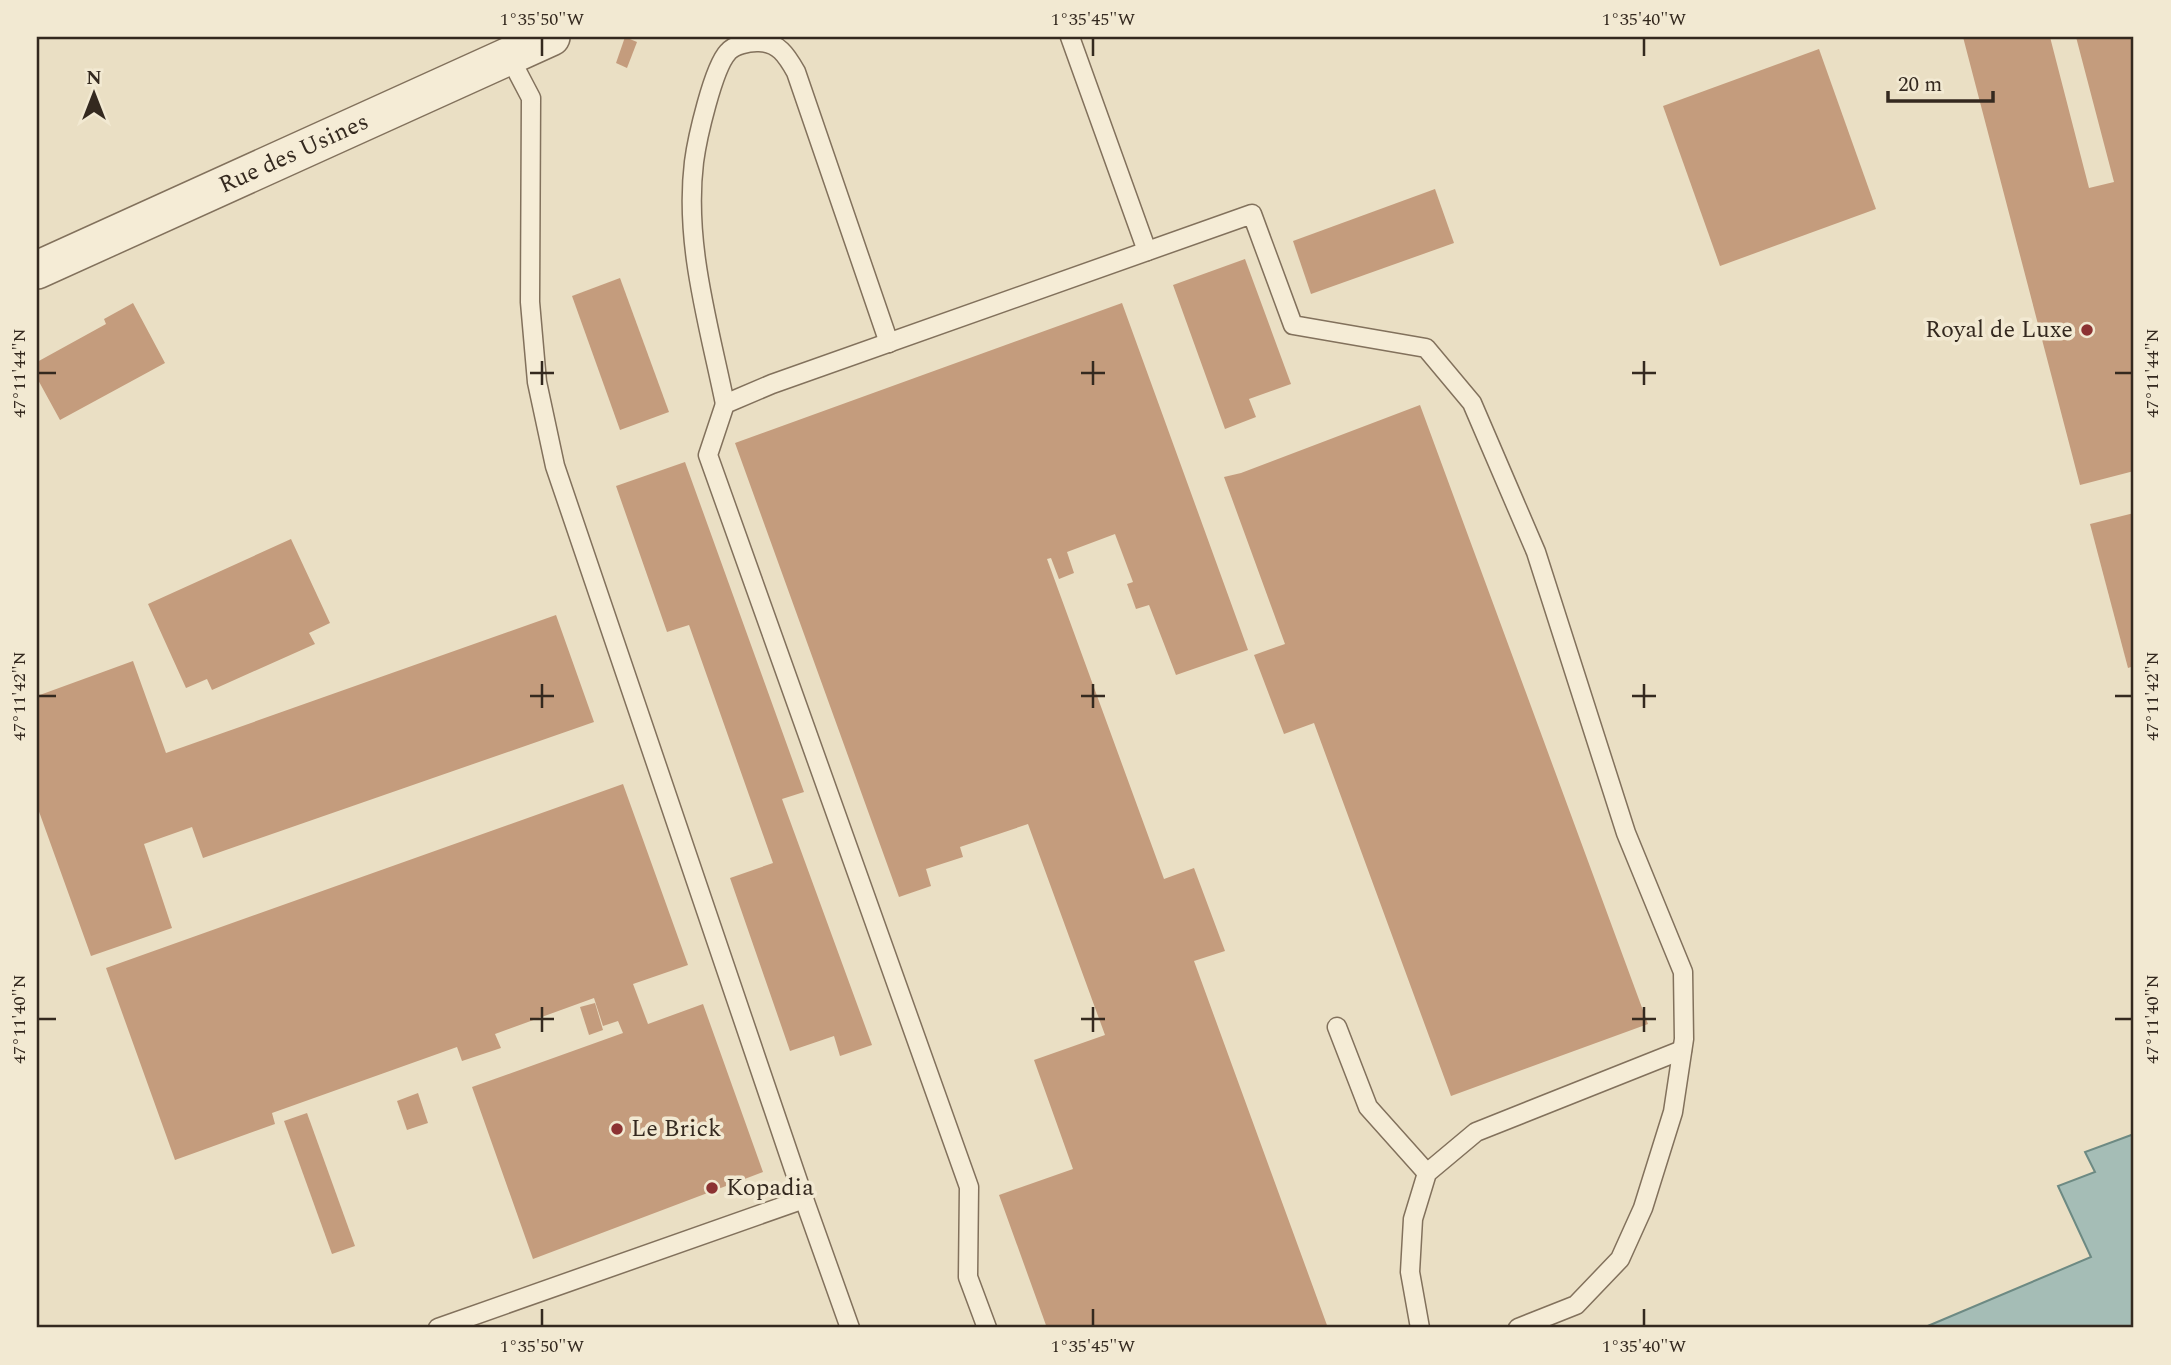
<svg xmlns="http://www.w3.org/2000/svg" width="2171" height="1365" viewBox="0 0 2171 1365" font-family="Spectral,serif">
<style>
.water{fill:#a5bdb6;stroke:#6d8a83;stroke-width:2}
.building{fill:#c49c7d}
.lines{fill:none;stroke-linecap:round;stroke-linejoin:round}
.lane-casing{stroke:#82715c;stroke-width:21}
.street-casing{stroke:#82715c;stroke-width:40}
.lane{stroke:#f5ecd6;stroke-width:18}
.street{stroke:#f5ecd6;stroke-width:37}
.ticks{fill:none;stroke:#34291f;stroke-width:2.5}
.poi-dot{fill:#8c3232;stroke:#f2e9d2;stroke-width:2.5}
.labels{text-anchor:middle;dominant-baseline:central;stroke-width:7;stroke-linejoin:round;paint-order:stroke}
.street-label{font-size:24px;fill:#34291f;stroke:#f2e9d2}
.poi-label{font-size:24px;fill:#34291f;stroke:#f2e9d2;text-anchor:start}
.neatline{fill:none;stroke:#34291f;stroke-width:2.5}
.ticks-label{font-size:18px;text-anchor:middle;fill:#34291f}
</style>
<rect width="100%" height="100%" fill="#eadfc4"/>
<path class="water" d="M 2134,1134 L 2134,1328 L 1923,1328 L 2091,1257 L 2058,1186 L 2095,1172 L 2085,1152 Z"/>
<g class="building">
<path d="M 625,37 L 637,42 L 627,68 L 616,63 Z"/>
<path d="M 1963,37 L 2050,37 L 2089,188 L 2114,182 L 2076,37 L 2134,37 L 2134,471 L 2080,485 Z"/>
<path d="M 1819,49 L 1876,209 L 1720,266 L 1663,106 Z"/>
<path d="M 1435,189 L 1454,243 L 1311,294 L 1293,241 Z"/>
<path d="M 1245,259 L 1291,384 L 1249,399 L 1256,417 L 1225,429 L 1173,285 Z"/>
<path d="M 620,278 L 669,412 L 620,430 L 572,296 Z"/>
<path d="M 133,303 L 165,363 L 60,420 L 37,378 L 37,362 L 106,324 L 104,319 Z"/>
<path d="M 1122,303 L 1248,650 L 1176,675 L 1149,605 L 1136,609 L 1127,584 L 1133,582 L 1115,534 L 1067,552 L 1074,573 L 1059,579 L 1051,558 L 1047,559 L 1164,879 L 1194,868 L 1225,951 L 1194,961 L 1328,1328 L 1047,1328 L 999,1195 L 1073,1169 L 1034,1060 L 1105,1035 L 1028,824 L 960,847 L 963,857 L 926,869 L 931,886 L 899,897 L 735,443 Z"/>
<path d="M 1420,405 L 1648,1024 L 1451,1096 L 1314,723 L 1284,734 L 1254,655 L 1285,644 L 1224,477 L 1241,473 Z"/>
<path d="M 685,462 L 804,792 L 782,799 L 872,1045 L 840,1056 L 834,1036 L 790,1051 L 730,878 L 773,863 L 689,625 L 667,632 L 616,486 Z"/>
<path d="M 2134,513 L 2134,666 L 2128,668 L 2090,524 Z"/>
<path d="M 291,539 L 330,623 L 309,633 L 315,644 L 212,690 L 207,679 L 186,688 L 148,604 Z"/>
<path d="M 556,615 L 594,722 L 203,858 L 192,827 L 144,844 L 172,928 L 91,956 L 37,806 L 37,696 L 133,661 L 166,753 Z"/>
<path d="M 623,784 L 688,965 L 633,984 L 648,1024 L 703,1004 L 763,1172 L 533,1259 L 472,1087 L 623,1033 L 618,1021 L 603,1026 L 594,998 L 495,1034 L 501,1048 L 462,1061 L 457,1047 L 272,1113 L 275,1124 L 175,1160 L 106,968 Z"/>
<path d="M 595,1003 L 603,1030 L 589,1035 L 580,1007 Z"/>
<path d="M 418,1093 L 428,1123 L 407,1130 L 397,1101 Z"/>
<path d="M 307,1113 L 355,1246 L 332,1254 L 284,1121 Z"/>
</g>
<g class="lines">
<g class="lane-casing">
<g id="lane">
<path d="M 1070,37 L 1147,251"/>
<path d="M 725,404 C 709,325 684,244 694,162 C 697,139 713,68 728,52 C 734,45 748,42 757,42 C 778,41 787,56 796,72 L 889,343"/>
<path d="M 1337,1027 L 1368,1107 L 1427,1173"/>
<path d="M 804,1199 L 850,1328"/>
<path d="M 438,1328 L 804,1199 L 555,466 L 537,382 L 530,302 L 531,98 L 509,56"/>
<path d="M 987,1328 L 968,1277 L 969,1187 L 708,455 L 725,404 L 772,384 L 1252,214 L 1293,325 L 1426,348 L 1472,403 L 1536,552 L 1626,833 L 1683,972 L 1684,1039 L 1673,1112 L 1643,1208 L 1620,1259 L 1576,1305 L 1518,1328"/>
<path d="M 1420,1328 L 1410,1272 L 1413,1219 L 1427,1173 L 1476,1132 L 1682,1050"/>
</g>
</g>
<g class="street-casing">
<g id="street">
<path id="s1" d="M 37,270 L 551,37"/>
</g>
</g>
<use href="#lane" class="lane"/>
<use href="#street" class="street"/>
</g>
<path class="ticks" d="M 542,38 L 542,56M 1093,38 L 1093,56M 1644,38 L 1644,56M 542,361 L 542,385M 1093,361 L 1093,385M 1644,361 L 1644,385M 38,373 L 56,373M 530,373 L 554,373M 1081,373 L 1105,373M 1632,373 L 1656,373M 2115,373 L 2132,373M 542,684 L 542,708M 1093,684 L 1093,708M 1644,684 L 1644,708M 38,696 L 56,696M 530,696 L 554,696M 1081,696 L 1105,696M 1632,696 L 1656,696M 2115,696 L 2132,696M 542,1007 L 542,1032M 1093,1007 L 1093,1032M 1644,1007 L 1644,1032M 38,1019 L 56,1019M 530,1019 L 554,1019M 1081,1019 L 1105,1019M 1632,1019 L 1656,1019M 2115,1019 L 2132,1019M 542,1309 L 542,1326M 1093,1309 L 1093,1326M 1644,1309 L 1644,1326"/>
<g class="poi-dot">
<circle cx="2087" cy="330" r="7"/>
<circle cx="617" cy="1129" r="7"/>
<circle cx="712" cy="1188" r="7"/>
</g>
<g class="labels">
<g class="street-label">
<text stroke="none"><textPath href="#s1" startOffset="282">Rue des Usines</textPath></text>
</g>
<g class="poi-label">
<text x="2073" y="330" text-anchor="end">Royal de Luxe</text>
<text x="631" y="1129">Le Brick</text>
<text x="726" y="1188">Kopadia</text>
</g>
</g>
<rect width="2171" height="1365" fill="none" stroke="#f2e9d2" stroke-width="77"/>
<g transform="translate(94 94)" stroke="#f2e9d2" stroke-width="5" paint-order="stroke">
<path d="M0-5L12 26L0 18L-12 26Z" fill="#34291f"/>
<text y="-10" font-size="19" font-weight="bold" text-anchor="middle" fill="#34291f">N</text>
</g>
<path d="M1888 91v10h105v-10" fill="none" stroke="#34291f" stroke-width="3.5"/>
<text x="1898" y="91" font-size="21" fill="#34291f" stroke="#f2e9d2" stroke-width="5" paint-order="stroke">20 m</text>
<rect x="38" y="38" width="2094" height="1288" class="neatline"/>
<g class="ticks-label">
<text x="542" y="25">1°35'50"W</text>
<text x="1093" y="25">1°35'45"W</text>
<text x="1644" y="25">1°35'40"W</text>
<text transform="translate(19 373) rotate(-90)" y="6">47°11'44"N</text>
<text transform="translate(2152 373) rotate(-90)" y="6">47°11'44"N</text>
<text transform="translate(19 696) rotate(-90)" y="6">47°11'42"N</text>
<text transform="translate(2152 696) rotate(-90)" y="6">47°11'42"N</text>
<text transform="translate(19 1019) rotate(-90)" y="6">47°11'40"N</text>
<text transform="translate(2152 1019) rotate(-90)" y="6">47°11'40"N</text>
<text x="542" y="1352">1°35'50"W</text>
<text x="1093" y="1352">1°35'45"W</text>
<text x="1644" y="1352">1°35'40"W</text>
</g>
</svg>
